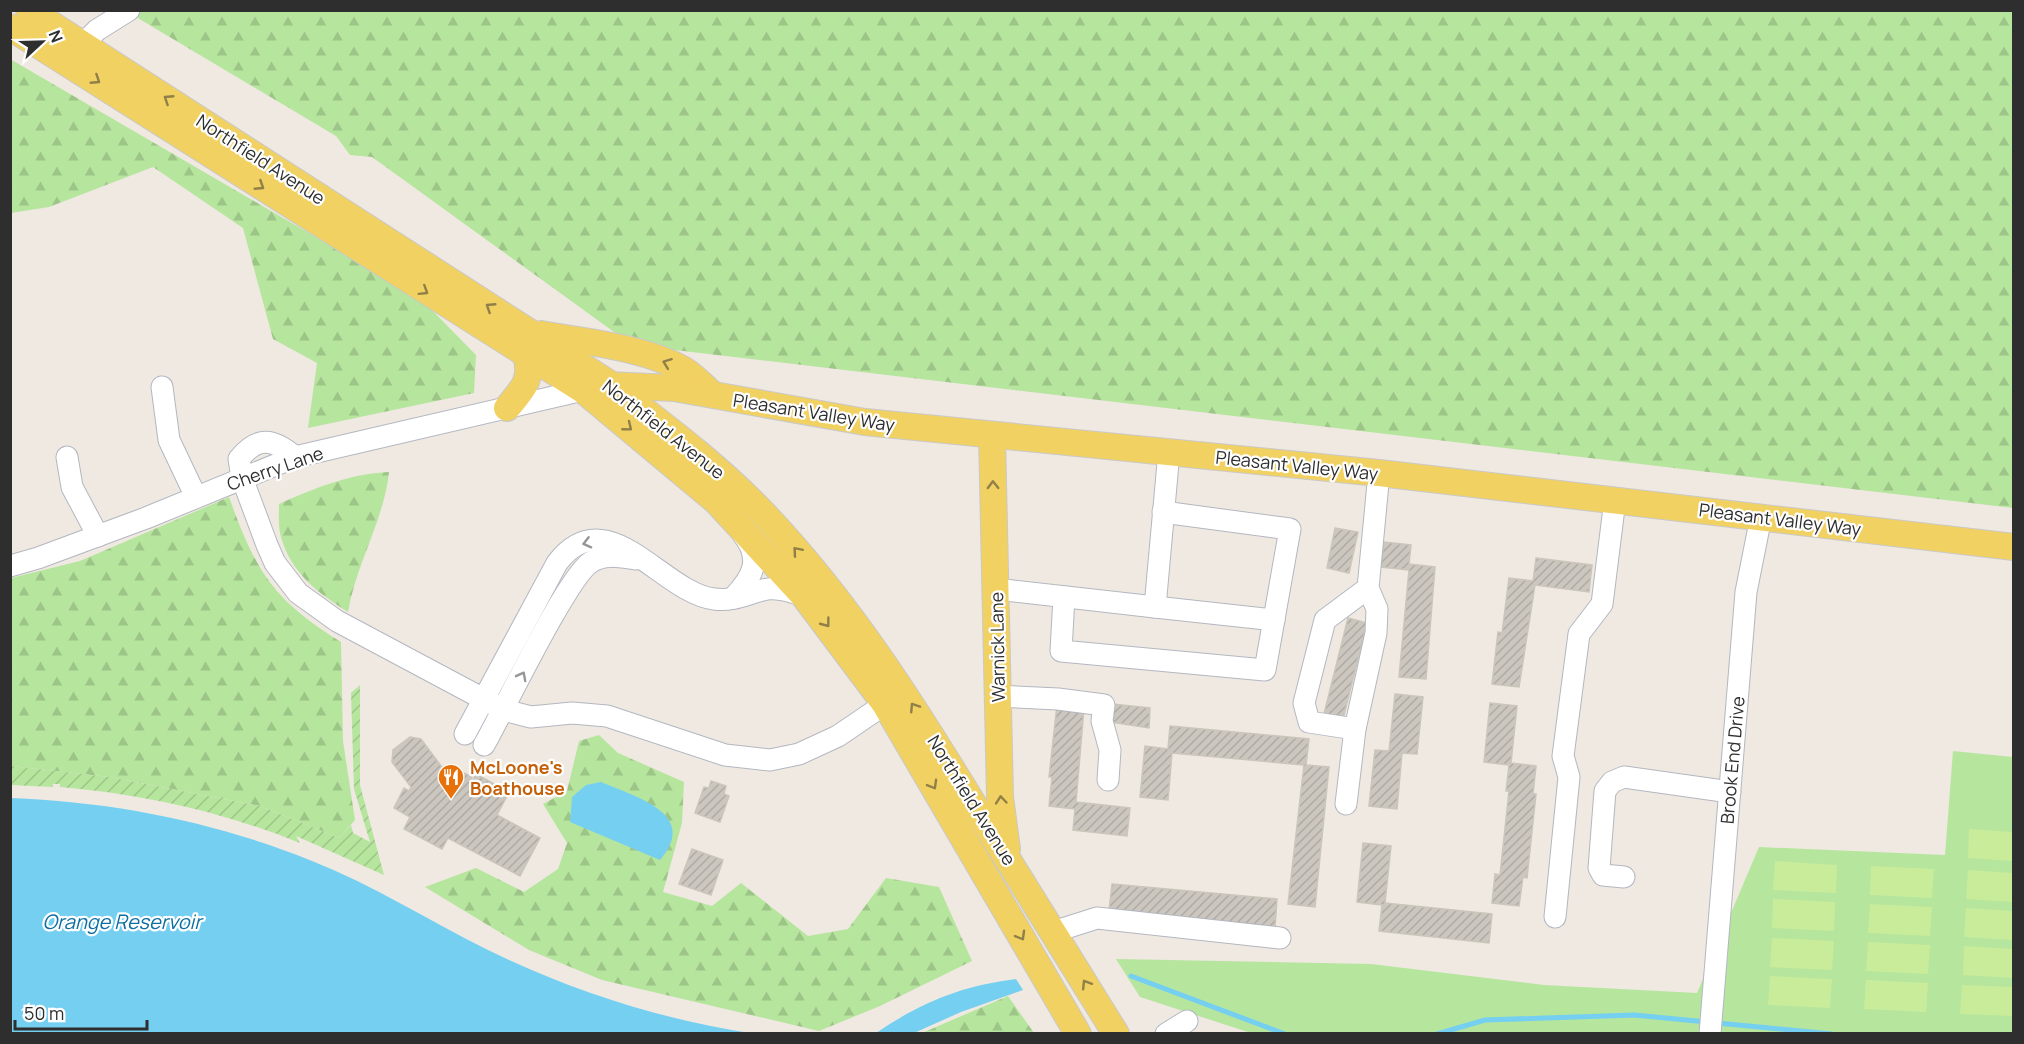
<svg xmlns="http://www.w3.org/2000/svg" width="2024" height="1044" viewBox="0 0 2024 1044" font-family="Manrope,sans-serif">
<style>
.forest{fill:url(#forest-firs)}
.park{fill:#b6e59e}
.garden{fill:url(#garden-furrows)}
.pitch{fill:#c9ec9a}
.water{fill:#75cff0}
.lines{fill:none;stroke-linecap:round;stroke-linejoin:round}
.stream{stroke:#75cff0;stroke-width:5}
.building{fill:url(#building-hatch);stroke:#cbc5ba;stroke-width:1.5}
.minor-casing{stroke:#b4b7c1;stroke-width:23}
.major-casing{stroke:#c9c9c9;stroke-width:28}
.minor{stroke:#fff;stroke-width:21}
.major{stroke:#f2d163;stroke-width:26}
.oneway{stroke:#908048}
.oneway2{stroke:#969696}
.labels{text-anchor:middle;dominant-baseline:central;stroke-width:4.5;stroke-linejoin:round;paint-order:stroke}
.street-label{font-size:18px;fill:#2e2e2e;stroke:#fff}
.food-label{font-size:18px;font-weight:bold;fill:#c56008;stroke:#fff;text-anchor:start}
.water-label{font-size:20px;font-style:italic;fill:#0d6fa3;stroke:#fff}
</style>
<defs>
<pattern id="forest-firs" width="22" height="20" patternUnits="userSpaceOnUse" patternTransform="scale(1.5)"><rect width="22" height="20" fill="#b6e59e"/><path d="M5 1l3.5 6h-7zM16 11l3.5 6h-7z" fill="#9dc588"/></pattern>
<pattern id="garden-furrows" width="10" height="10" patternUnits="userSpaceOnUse" patternTransform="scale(1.5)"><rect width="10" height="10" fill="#b6e59e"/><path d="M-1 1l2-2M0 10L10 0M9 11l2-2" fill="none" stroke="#9dc588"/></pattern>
<pattern id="building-hatch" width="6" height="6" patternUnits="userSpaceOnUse" patternTransform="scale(1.5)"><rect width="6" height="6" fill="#cbc7bf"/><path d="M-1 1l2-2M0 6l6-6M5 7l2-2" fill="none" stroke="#afaba4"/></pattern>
</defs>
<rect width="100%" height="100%" fill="#efe9e1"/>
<g class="forest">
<path d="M 126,11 L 2013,11 L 2013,508 L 632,345 L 372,157 L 350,155 L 336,136 Z"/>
<path d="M 10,59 L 419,297 L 476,355 L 474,393 L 308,428 L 317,363 L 273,339 L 243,228 L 153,167 L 49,207 L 11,213 Z"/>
<path d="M 389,472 C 384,520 356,564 348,612 C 318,593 291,573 281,537 C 278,527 279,514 279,504 C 315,488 349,474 389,472 Z"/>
<path d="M 229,497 C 256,572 273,600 341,642 L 343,741 L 355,820 L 339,838 L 260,806 L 109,777 L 11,766 L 11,578 L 80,561 Z"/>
<path d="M 599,735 L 618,753 L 684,782 L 682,823 L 663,892 L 712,906 L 741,883 L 808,936 L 848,929 L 886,878 L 939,887 L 972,961 L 880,1006 L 819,1031 L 602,980 L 529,950 L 425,887 L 476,868 L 524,892 L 558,869 L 567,843 L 543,804 L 567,791 L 579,741 Z"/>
<path d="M 1008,996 L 1034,1033 L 922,1033 Z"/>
</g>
<path class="park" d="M 1953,751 L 2013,757 L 2013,1033 L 1251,1033 L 1140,997 L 1116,959 L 1371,964 L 1544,985 L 1697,993 L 1759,847 L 1945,855 Z"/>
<path class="garden" d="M 360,685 L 360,785 L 384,875 L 296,836 L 300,843 C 224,812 142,794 60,787 L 60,784 L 53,784 L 53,787 L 11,785 L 11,766 L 109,777 L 260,806 L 339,838 L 351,825 L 353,833 L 370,842 L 354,789 L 351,693 Z"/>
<g class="pitch">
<path d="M 1969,829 L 2013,832 L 2013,861 L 1968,858 Z"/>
<path d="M 1775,861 L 1837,865 L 1836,893 L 1773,890 Z"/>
<path d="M 1871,866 L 1934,869 L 1932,898 L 1870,895 Z"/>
<path d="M 1968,870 L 2013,873 L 2013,902 L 1966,899 Z"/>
<path d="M 1773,899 L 1835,902 L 1834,931 L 1772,928 Z"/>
<path d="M 1870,904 L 1932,907 L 1930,936 L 1868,933 Z"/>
<path d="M 1966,908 L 2013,911 L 2013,940 L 1964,937 Z"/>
<path d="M 1772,938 L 1834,941 L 1832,970 L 1770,967 Z"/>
<path d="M 1868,942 L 1930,945 L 1928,974 L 1866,971 Z"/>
<path d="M 1964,946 L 2013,949 L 2013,978 L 1963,975 Z"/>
<path d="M 1770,976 L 1832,979 L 1830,1008 L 1768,1005 Z"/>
<path d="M 1866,980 L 1928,983 L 1926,1012 L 1864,1009 Z"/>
<path d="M 1962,985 L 2013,987 L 2013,1016 L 1960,1014 Z"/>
</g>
<g class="water">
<path d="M 601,782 C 636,797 700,814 660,860 L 570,822 L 572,797 L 586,785 Z"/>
<path d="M 11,798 C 114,802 216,822 312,861 C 373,885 428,920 486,949 C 569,990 659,1019 750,1033 L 11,1033 Z"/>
<path d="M 1016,979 L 1023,990 L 961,1012 L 914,1033 L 876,1033 C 922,1002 961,986 1016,979 Z"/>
</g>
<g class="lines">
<g class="stream">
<path d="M 1131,976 L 1285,1034"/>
<path d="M 1717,1023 L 1832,1034"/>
<path d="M 1437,1034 L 1485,1020 L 1634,1015 L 1707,1022"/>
</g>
</g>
<g class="building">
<path d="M 1335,528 L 1358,532 L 1349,573 L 1327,568 Z"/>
<path d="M 1384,542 L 1411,545 L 1409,564 L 1435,567 L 1426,679 L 1399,677 L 1409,570 L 1381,567 Z"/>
<path d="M 1536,558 L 1592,565 L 1589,592 L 1535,585 L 1519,687 L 1492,684 L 1498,632 L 1502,633 L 1509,578 L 1533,581 Z"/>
<path d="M 1348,618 L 1367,623 L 1343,719 L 1324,714 Z"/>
<path d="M 1395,694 L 1423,697 L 1417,754 L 1402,753 L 1397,809 L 1369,806 L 1375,750 L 1389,751 Z"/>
<path d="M 1490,703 L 1517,706 L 1511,763 L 1536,766 L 1533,794 L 1536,794 L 1527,878 L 1523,877 L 1519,906 L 1492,903 L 1495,874 L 1500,875 L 1509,791 L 1506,791 L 1509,765 L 1484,762 Z"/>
<path d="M 1112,704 L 1150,708 L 1149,728 L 1111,722 Z"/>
<path d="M 1057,705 L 1084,708 L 1076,802 L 1130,808 L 1127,836 L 1073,830 L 1075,809 L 1049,806 L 1052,777 L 1049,777 Z"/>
<path d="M 1170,726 L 1309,739 L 1306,765 L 1329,767 L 1315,907 L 1288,904 L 1304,765 L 1172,753 L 1168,800 L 1140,797 L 1145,746 L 1168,749 Z"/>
<path d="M 410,737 L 421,739 L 447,774 L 451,766 L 472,777 L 468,789 L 476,774 L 509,792 L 497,815 L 540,838 L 520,876 L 448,838 L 442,849 L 404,829 L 410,817 L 394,808 L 404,788 L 409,791 L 411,787 L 392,762 L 393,750 Z"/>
<path d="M 711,781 L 726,786 L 724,794 L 729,796 L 720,822 L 695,813 L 704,787 L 709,788 Z"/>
<path d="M 1363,843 L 1391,846 L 1385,903 L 1492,914 L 1489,943 L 1379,931 L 1382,905 L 1357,902 Z"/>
<path d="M 692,849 L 723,860 L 711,895 L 679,884 Z"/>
<path d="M 1112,884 L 1277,899 L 1275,927 L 1109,911 Z"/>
</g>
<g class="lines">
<g class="minor-casing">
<g id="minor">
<path d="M 83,44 L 97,30 L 129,10"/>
<path d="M 162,387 L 169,440 L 196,497"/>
<path d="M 67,457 L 72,487 L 98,536"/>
<path d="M 295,457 C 274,439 258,435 239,459 L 242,478 L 267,545 L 275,563 L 298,593 L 337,621 L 504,710 L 531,717 L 572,713 L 607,716 L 725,755 L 770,760 L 799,754 L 838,736 L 885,704"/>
<path d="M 10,566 L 38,558 L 146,518 L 295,457 L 583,390"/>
<path d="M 996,589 L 1155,607 L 1169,452"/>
<path d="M 1064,597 L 1061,651 L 1265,670 L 1290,529 L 1163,512"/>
<path d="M 733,598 C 753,577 763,559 742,533"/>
<path d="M 1155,607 L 1274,620"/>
<path d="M 998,696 L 1058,699 L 1104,705 L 1102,721 L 1110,750 L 1108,780"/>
<path d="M 1355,729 L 1309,722 L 1304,703 L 1325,620 L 1368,588"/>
<path d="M 465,734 L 557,563 C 607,497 662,593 714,599 C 736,602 749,592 768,589 C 780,587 793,592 804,596"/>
<path d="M 484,745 C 503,712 567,577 591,562 C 605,553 621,557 636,559"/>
<path d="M 1346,804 L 1355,729 L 1376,633 L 1377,609 L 1368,588 L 1379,473"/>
<path d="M 1624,877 L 1603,875 L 1599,868 L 1605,791 L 1612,782 L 1624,777 L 1730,792"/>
<path d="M 1555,917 L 1569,777 L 1563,756 L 1579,634 L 1602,604 L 1615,500"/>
<path d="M 1053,932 L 1097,918 L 1280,938"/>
<path d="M 1166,1034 L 1187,1021"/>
<path d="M 1710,1034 L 1746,592 L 1761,517"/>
</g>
</g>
<g class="major-casing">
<g id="major">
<path d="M 29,10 L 610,384 C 663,425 716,464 763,513 C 848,602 913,705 977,810 C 1023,885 1070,959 1116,1034"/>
<path d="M 10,27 L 583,390 L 716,501 L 804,596 L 885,704 L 1078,1034"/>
<path d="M 541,334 C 585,342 645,347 684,370 C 694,376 703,386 712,394"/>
<path d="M 606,385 L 674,388 L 865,422 L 1379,473 L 2014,547"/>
<path d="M 507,408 C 523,389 533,380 526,355"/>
<path d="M 992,436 L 1000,797 L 1007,849"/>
</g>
</g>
<use href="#minor" class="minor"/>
<use href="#major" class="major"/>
</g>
<defs><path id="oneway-chevron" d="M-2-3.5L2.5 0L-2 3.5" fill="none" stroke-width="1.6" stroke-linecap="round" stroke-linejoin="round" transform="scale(1.5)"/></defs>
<g class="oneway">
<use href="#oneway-chevron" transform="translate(96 80) rotate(33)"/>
<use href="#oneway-chevron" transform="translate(168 99) rotate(-147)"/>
<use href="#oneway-chevron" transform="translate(260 186) rotate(33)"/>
<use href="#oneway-chevron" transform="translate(424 291) rotate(32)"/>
<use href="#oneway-chevron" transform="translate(490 307) rotate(-147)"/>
<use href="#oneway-chevron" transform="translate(667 363) rotate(-159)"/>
<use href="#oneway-chevron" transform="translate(628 427) rotate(39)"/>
<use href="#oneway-chevron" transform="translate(993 485) rotate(-91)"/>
<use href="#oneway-chevron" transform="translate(797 551) rotate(-131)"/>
<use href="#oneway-chevron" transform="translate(826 623) rotate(53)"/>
<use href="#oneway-chevron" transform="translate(914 707) rotate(-123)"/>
<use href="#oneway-chevron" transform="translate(933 785) rotate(60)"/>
<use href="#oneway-chevron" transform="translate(1001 800) rotate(-95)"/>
<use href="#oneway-chevron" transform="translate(1021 936) rotate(60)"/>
<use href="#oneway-chevron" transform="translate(1086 984) rotate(-122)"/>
</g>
<g class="oneway2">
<use href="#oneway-chevron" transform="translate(587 543) rotate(166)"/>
<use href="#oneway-chevron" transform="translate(522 676) rotate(-62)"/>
</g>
<defs>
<g id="restaurant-pin" transform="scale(1.35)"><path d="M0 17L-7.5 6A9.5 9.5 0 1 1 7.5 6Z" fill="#e8710a" stroke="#fff"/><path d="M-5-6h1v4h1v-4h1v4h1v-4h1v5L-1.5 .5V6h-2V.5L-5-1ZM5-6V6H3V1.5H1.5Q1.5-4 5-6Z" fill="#fff"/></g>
</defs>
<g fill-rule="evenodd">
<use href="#restaurant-pin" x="451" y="777"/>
</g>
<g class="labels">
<g class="street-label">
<text transform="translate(261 159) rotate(33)">Northfield Avenue</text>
<text transform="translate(814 412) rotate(9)">Pleasant Valley Way</text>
<text transform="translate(664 429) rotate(38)">Northfield Avenue</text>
<text transform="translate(1297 465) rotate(6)">Pleasant Valley Way</text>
<text transform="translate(275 468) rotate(-19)">Cherry Lane</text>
<text transform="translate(1780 519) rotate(7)">Pleasant Valley Way</text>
<text transform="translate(997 647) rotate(-91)">Warnick Lane</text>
<text transform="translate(1732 760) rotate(-85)">Brook End Drive</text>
<text transform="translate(972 800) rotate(58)">Northfield Avenue</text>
</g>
<g class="food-label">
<text x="470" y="767">McLoone's<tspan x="470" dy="21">Boathouse</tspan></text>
</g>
<g class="water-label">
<text x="122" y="921">Orange Reservoir</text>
</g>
</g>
<rect width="2024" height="1044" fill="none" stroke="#2e2e2e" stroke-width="24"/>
<g transform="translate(42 42) rotate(68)" stroke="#ffffff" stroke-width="4.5" paint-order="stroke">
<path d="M0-4.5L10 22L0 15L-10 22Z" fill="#2e2e2e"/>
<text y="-9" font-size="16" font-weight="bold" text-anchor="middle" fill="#2e2e2e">N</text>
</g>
<path d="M15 1020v9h132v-9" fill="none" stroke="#2e2e2e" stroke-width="3"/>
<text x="24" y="1020" font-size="18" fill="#2e2e2e" stroke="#ffffff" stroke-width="4.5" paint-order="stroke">50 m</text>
</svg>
